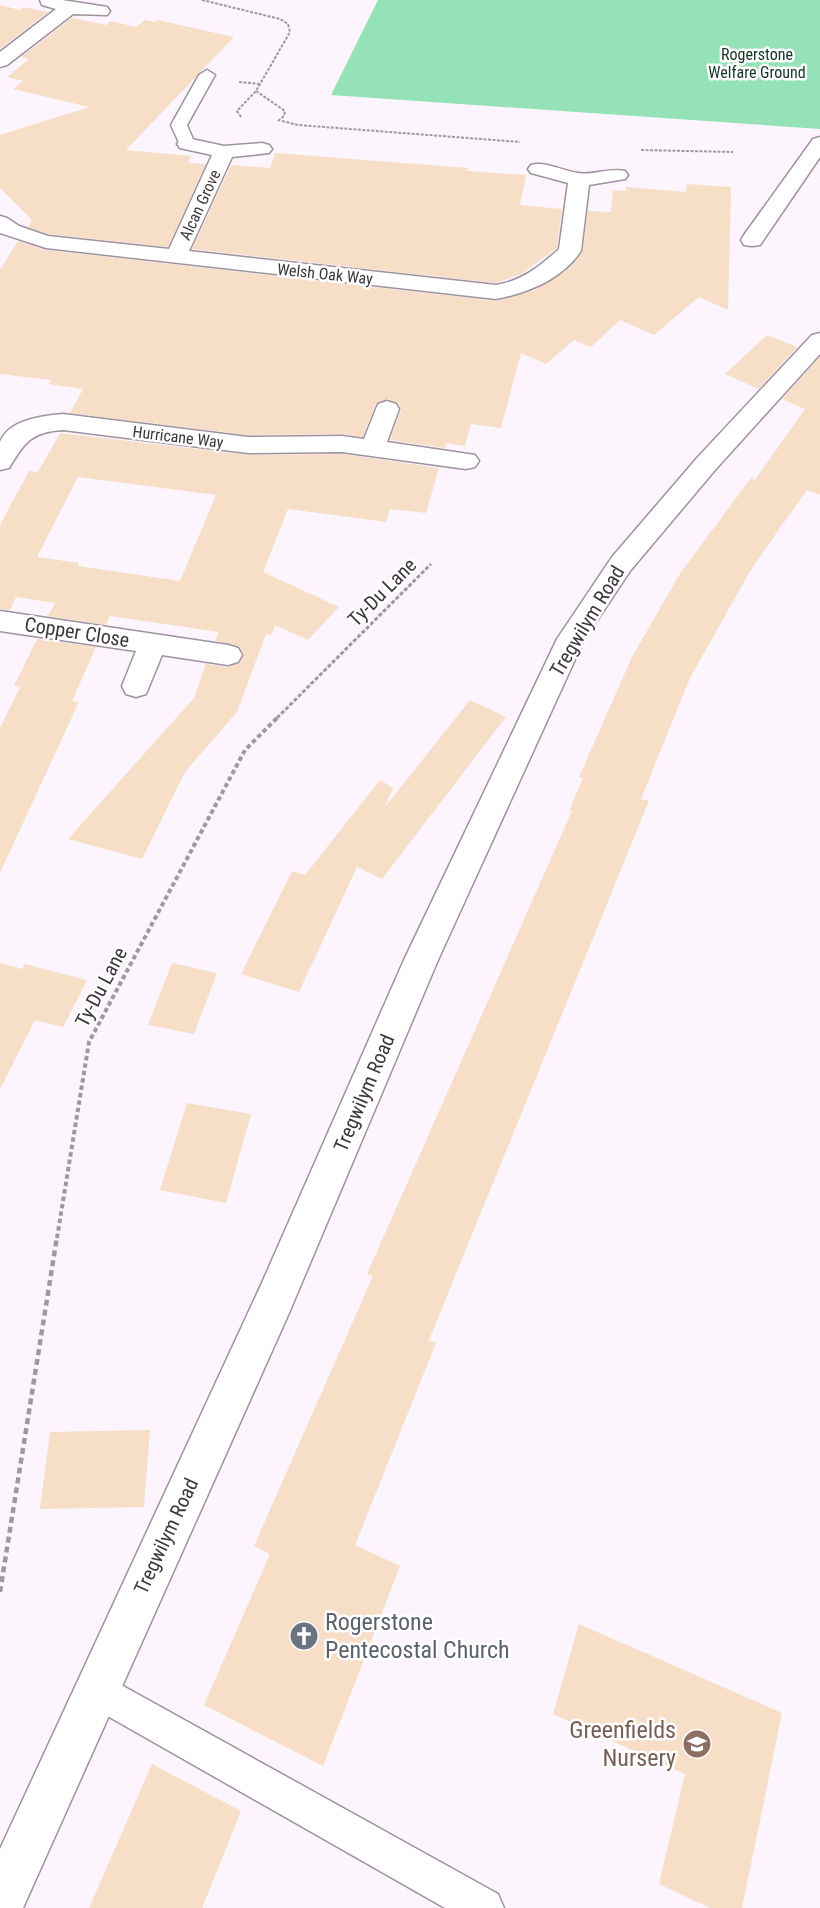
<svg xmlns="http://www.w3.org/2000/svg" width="820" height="1908" viewBox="0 0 820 1908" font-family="'Roboto Condensed',sans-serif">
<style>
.green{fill:#95e2b8}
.building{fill:#f6dec7;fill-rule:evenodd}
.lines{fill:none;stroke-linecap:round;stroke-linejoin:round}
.lane-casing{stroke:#9e929f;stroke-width:3}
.street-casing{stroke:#9e929f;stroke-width:3}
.secondary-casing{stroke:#9e929f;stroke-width:3}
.path-far3{stroke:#9f999f;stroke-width:2;stroke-dasharray:3 1.5;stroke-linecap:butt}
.path-far2{stroke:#9f999f;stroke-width:3;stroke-dasharray:4 2;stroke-linecap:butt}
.path-far1{stroke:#9f999f;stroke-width:4;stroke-dasharray:4.5 3;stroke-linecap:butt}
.path{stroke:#9f999f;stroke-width:4.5;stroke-dasharray:6 4;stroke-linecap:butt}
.lane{fill:#fff;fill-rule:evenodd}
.street{fill:#fff;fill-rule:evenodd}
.secondary{fill:#fff;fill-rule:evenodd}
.labels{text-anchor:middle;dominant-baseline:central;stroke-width:5;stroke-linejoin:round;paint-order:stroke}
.far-park-label{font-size:16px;fill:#113524;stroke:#fff}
.far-street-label{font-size:16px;fill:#3c373c;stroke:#fff}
.street-label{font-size:20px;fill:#3c373c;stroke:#fff}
.near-worship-label{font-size:24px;fill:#5b616d;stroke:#fff;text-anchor:start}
.near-education-label{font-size:24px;fill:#785e54;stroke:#fff;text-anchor:end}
</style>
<rect width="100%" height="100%" fill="#fdf5fd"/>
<path class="green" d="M 378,0 L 820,0 L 820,129 L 331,95 Z"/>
<g class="building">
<path d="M 0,5 L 20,10 L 23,7 L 48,12 L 0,49 Z"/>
<path d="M 72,18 L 106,25 L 111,21 L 136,27 L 145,20 L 155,22 L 158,20 L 234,37 L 126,150 L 191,156 L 188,163 L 206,164 L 168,247 L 48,234 L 28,227 L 32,220 L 0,188 L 0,135 L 89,107 L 13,89 L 23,81 L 7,77 L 29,59 L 21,57 Z"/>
<path d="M 275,153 L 468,168 L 467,171 L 526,175 L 520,205 L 562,209 L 557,248 L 521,274 L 496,283 L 192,249 L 231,165 L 270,168 Z"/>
<path d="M 687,184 L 731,187 L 728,310 L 699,297 L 654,335 L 620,320 L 591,347 L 574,340 L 546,364 L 521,353 L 501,428 L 471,424 L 465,446 L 446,443 L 445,448 L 390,440 L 401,410 L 398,403 L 388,399 L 376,403 L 363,437 L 342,434 L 248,435 L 70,413 L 83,389 L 49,384 L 51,380 L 0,374 L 0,270 L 18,241 L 46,250 L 496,301 L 533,291 L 566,271 L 583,251 L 588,211 L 611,212 L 613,190 L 626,191 L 626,187 L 686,192 Z"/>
<path d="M 767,335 L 797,347 L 759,389 L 725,374 Z"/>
<path d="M 820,357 L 820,495 L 807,490 L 775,535 L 749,573 L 690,678 L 641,799 L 649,801 L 429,1340 L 436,1343 L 355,1545 L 400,1566 L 323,1766 L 204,1705 L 270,1554 L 254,1546 L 373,1276 L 367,1274 L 572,811 L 569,811 L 583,778 L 579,777 L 632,657 L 681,572 L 751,478 L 755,480 L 805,409 L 782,399 Z"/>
<path d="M 60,433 L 248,455 L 342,454 L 439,468 L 426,513 L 390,509 L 386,522 L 288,509 L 263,572 L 339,607 L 308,640 L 275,625 L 272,635 L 266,634 L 237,712 L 185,772 L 142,859 L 68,839 L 194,698 L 206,664 L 229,667 L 240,663 L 244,654 L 239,646 L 215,641 L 219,632 L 110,616 L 106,625 L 48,616 L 55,603 L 16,597 L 10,610 L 0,609 L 0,525 L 29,471 L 38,472 ZM 78,477 L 216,495 L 180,581 L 78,566 L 79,563 L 37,557 Z"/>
<path d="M 37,639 L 96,647 L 72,701 L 79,702 L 0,873 L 0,728 L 20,687 L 14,686 Z"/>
<path d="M 470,700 L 506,717 L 382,879 L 357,867 L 299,992 L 241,974 L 292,871 L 305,875 L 380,780 L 393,788 L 385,807 Z"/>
<path d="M 0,963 L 22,969 L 25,964 L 87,980 L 63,1027 L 35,1020 L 0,1089 Z"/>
<path d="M 172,963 L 217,973 L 194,1034 L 148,1025 Z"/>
<path d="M 187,1103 L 251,1114 L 226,1203 L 160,1190 Z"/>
<path d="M 150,1430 L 144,1507 L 40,1509 L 50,1432 Z"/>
<path d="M 579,1624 L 782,1713 L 742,1908 L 710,1908 L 659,1884 L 685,1774 L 553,1714 Z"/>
<path d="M 152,1764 L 241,1811 L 202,1908 L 89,1908 Z"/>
</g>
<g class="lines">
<g class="lane-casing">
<g id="lane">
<path d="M 207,70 L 215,75 L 187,125 L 195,144 L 187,149 L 181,147 L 171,125 L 199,75 Z"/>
<path d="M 96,1671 L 498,1894 L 504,1908 L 445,1908 L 83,1702 L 78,1689 L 83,1676 Z"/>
</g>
</g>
<g class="street-casing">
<g id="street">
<path d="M 40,0 L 62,0 L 101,6 L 107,7 L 110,11 L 107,15 L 73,14 L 7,65 L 0,67 L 0,52 L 56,9 L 42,5 Z"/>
<path d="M 820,137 L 820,157 L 760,245 L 752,246 L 744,245 L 741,240 L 744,235 L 813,139 Z"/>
<path d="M 187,138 L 224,146 L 262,143 L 269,145 L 272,149 L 269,153 L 232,157 L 189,251 L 496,285 C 522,281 540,266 559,249 L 568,183 L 531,173 L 528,169 L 531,165 C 546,161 562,171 578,173 C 593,176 609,167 625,171 L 628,175 L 625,179 L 589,185 L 581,251 C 562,279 528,293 496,299 L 46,248 L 0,233 L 0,216 L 7,218 L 19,226 L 48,236 L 169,249 L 212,155 L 180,148 L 177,144 L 180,140 Z"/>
<path d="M 387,401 L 396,404 L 399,409 L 387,442 L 475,455 L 479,461 L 475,467 L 466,469 L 342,452 L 248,453 L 63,430 C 31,432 25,442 9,468 L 0,470 C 0,462 0,449 0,442 C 9,419 43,416 63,414 L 248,437 L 342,436 L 364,439 L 378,404 Z"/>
<path d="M 0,611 L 228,645 L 238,648 L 242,655 L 238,662 L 228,665 L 162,655 L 146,694 L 136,697 L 126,694 L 122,686 L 136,651 L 0,631 Z"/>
</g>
</g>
<g class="secondary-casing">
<path id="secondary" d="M 820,333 L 820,354 L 715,470 L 630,571 L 583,642 L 438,960 L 289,1313 L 23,1908 L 0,1908 L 0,1849 L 261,1285 L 404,960 L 557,639 L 612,557 L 697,458 L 812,335 Z"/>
</g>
<g class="path-far3">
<path d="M 202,0 L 280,19 L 288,24 L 290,32 L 256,91 L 237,111 L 241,117"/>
<path d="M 239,82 L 261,84"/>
<path d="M 256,91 L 285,111 L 284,116 L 278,121"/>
<path d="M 282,121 L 298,125 L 520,142"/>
<path d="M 641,150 L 733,152"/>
</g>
<path class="path-far2" d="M 277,718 L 431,564"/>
<path class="path-far1" d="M 57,1238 L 89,1042 L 245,750 L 279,716"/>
<path class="path" d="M 0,1592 L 57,1237"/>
<use href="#lane" class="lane"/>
<use href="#street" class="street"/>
<use href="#secondary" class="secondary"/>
</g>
<defs>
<g id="church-disc" transform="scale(1.5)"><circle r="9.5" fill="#6b7280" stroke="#fff"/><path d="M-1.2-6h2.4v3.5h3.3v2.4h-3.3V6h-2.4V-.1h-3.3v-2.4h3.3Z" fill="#fff"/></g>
<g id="school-disc" transform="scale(1.5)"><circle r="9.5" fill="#8d6e63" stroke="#fff"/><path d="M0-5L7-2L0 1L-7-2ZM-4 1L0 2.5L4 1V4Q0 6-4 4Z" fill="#fff"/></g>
</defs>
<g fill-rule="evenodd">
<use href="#church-disc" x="304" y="1636"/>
<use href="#school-disc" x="697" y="1744"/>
</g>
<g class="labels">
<g class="far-park-label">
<text x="757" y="54">Rogerstone<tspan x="757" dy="18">Welfare Ground</tspan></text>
</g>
<g class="far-street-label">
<text transform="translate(200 205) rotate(-65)">Alcan Grove</text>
<text transform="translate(325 274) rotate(6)">Welsh Oak Way</text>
<text transform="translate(178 437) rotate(7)">Hurricane Way</text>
</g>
<g class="street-label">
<text transform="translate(382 592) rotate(-45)">Ty-Du Lane</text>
<text transform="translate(587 621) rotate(-59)">Tregwilym Road</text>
<text transform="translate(77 632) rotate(9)">Copper Close</text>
<text transform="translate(101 987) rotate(-62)">Ty-Du Lane</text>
<text transform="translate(364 1093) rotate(-67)">Tregwilym Road</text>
<text transform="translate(166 1536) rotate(-65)">Tregwilym Road</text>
</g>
<g class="near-worship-label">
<text x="325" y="1622">Rogerstone<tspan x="325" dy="28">Pentecostal Church</tspan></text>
</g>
<g class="near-education-label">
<text x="676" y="1730">Greenfields<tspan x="676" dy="28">Nursery</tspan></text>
</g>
</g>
</svg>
